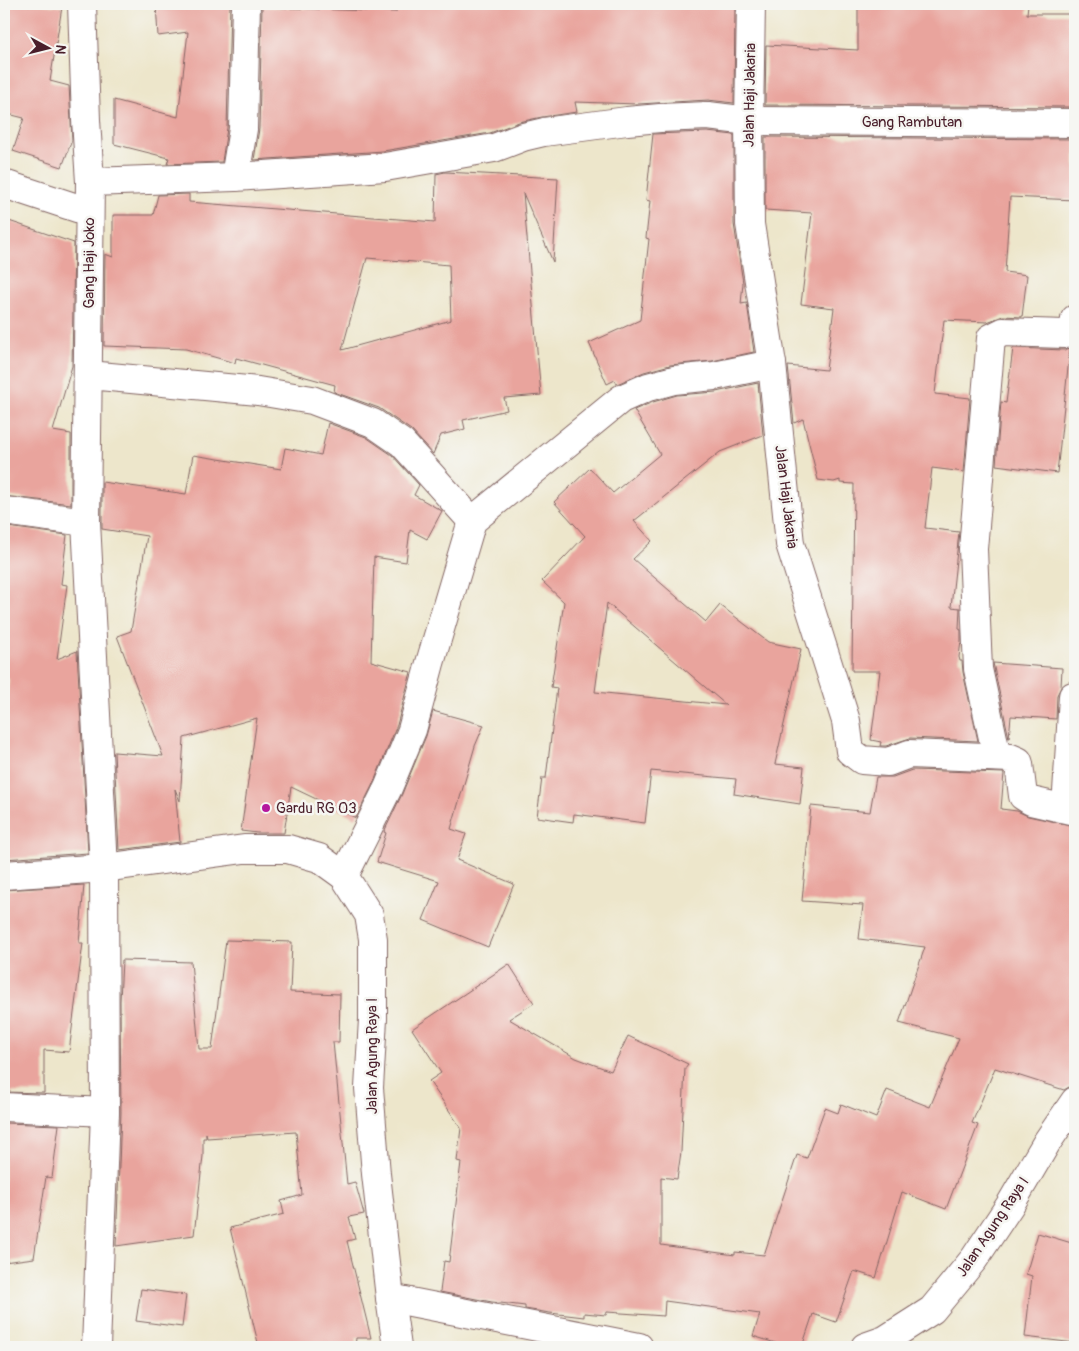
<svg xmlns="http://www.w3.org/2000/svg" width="1079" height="1351" viewBox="0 0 1079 1351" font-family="Pangolin,sans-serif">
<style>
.building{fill:#e9a49d;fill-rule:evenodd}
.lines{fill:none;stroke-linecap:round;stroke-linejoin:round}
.minor-casing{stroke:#836563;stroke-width:30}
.tertiary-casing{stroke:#836563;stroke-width:30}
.minor{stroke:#fff;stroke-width:28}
.tertiary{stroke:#fff;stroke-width:28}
.poi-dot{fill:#b5179e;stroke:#f6f6f2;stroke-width:2}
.labels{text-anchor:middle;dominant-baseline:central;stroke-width:5;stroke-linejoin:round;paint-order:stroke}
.street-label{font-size:15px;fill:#4a1f2b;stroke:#f6f6f2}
.poi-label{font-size:15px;fill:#4a1f2b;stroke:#f6f6f2;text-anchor:start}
</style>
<rect width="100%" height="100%" fill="#f6f6f2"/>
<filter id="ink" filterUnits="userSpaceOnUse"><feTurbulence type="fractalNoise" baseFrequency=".02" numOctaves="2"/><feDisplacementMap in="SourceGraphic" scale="10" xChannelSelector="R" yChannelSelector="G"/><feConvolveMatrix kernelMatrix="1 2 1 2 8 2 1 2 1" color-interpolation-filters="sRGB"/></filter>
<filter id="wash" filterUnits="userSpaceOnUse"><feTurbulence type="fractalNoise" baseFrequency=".0096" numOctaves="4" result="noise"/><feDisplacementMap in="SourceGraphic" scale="20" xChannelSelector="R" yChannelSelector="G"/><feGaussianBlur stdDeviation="1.12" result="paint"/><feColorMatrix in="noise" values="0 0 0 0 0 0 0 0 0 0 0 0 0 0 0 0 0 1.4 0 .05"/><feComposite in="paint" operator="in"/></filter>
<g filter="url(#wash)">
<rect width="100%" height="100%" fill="#ede6cb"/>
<g id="blocks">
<g class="building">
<path d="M 8,4 L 38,4 L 62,7 L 50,81 L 69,86 L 72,140 L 62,167 L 13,151 L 24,118 L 4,113 L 4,29 Z"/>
<path d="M 156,4 L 230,4 L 227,128 L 222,162 L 167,164 L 169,158 L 114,144 L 114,100 L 178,117 L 188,32 L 158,36 Z"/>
<path d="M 396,4 L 735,4 L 734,103 L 708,100 L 638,104 L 575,102 L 577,112 L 542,117 L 519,122 L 490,133 L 383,151 L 254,160 L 259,129 L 262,7 L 396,12 Z"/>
<path d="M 858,4 L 1028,4 L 1027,14 L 1074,14 L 1075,107 L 765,105 L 766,45 L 858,50 Z"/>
<path d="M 707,132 L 734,135 L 734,224 L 743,283 L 741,304 L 747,303 L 754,352 L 712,361 L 670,365 L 644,372 L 617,384 L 615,380 L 607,384 L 589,343 L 640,320 L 649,239 L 646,238 L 650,201 L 646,200 L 653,134 Z"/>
<path d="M 765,137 L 1075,139 L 1075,200 L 1010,197 L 1005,272 L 1027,275 L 1022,317 L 1003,316 L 987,322 L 944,320 L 935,394 L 970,398 L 964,472 L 932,468 L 925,528 L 959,532 L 951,607 L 960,608 L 959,629 L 961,630 L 961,641 L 959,657 L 960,661 L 962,661 L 963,672 L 978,741 L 910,738 L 886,746 L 880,746 L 881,742 L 871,740 L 880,671 L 852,671 L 854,484 L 840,483 L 840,480 L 834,482 L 818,480 L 803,419 L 794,423 L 788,366 L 826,370 L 834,308 L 801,304 L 812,213 L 765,210 Z"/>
<path d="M 445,172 L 558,178 L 553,262 L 523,193 L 541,395 L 504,398 L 507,410 L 463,420 L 465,429 L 441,435 L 433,454 L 411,430 L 379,408 L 334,392 L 335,385 L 236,358 L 235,363 L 186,349 L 104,346 L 105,254 L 113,257 L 113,215 L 153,215 L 158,195 L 189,194 L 189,202 L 435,222 L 436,174 ZM 367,258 L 449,265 L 451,320 L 342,350 Z"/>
<path d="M 9,221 L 74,243 L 72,366 L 53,431 L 71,434 L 71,504 L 4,496 L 4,238 Z"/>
<path d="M 1013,348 L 1064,350 L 1070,348 L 1057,473 L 996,465 L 1001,402 L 1006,403 Z"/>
<path d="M 758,383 L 763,435 L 720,452 L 634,521 L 652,541 L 633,559 L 706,622 L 720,605 L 768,642 L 801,649 L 775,764 L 804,767 L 800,804 L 734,794 L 736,779 L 651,771 L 645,823 L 574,814 L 573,822 L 537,817 L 542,778 L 546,778 L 557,688 L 551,687 L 564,602 L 542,581 L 585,536 L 554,502 L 590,468 L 613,493 L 660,454 L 634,410 L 653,402 L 677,395 L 716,392 ZM 607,603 L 726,705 L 595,692 Z"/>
<path d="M 328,423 L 366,437 L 392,455 L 419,485 L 414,495 L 442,511 L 427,539 L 410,530 L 406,562 L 374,557 L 371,661 L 411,672 L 397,725 L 374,782 L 356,818 L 291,787 L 284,833 L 257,833 L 241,831 L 257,718 L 184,738 L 180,801 L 175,789 L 180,842 L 119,850 L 114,752 L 163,756 L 117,636 L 131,631 L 147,536 L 102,529 L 102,482 L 186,494 L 193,455 L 281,469 L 285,448 L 321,455 Z"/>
<path d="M 8,527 L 67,535 L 61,584 L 67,585 L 57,659 L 77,651 L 88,853 L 4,859 L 4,720 L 9,679 L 4,678 L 4,565 Z"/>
<path d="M 993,663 L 1062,668 L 1061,687 L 1057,695 L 1056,719 L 1011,716 L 1009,738 Z"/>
<path d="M 433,711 L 484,725 L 475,746 L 451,829 L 466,834 L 457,860 L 514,884 L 488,947 L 423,920 L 439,881 L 377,862 L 386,833 L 384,832 L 402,794 L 426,736 Z"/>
<path d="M 912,770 L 1004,773 L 1001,809 L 1017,811 L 1028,816 L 1075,826 L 1075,1086 L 1069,1087 L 1064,1090 L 995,1068 L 972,1123 L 978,1125 L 946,1209 L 902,1192 L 876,1278 L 854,1271 L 836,1322 L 813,1314 L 802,1347 L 788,1347 L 753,1336 L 760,1314 L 665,1301 L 664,1316 L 607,1312 L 606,1315 L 584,1313 L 584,1317 L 550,1313 L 525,1309 L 525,1306 L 492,1302 L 440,1292 L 444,1261 L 449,1262 L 461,1162 L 457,1161 L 461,1128 L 429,1081 L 441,1073 L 412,1029 L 509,964 L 534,1003 L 509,1019 L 576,1058 L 611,1071 L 628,1036 L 688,1064 L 685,1068 L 681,1152 L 677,1179 L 661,1177 L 661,1245 L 735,1255 L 735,1252 L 764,1255 L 797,1155 L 807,1158 L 825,1108 L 838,1113 L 841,1104 L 876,1118 L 887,1090 L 930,1107 L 959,1038 L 899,1023 L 925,947 L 859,939 L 863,905 L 802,901 L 811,806 L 870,812 L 876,777 L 893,777 Z"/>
<path d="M 84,885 L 79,943 L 83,943 L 69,1052 L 44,1050 L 44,1093 L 4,1092 L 4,890 Z"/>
<path d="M 226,940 L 292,942 L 290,992 L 340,994 L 339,1042 L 333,1042 L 347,1184 L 355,1182 L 364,1214 L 349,1217 L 355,1239 L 347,1241 L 371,1338 L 356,1338 L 355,1347 L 259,1347 L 230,1228 L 284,1214 L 281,1201 L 302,1195 L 296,1132 L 207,1138 L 206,1133 L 206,1138 L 203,1138 L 203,1156 L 194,1235 L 116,1246 L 121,1113 L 120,1001 L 122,960 L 191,962 L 199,1049 L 212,1049 Z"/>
<path d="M 4,1123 L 59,1125 L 52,1178 L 46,1177 L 34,1258 L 4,1262 Z"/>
<path d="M 1038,1233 L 1075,1244 L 1075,1343 L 1025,1337 L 1032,1276 L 1026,1274 Z"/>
<path d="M 141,1289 L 186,1295 L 182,1327 L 136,1321 Z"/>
</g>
</g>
</g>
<g filter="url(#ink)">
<use href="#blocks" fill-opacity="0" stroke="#836563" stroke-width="1"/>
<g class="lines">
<g class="minor-casing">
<g id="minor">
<path d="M 82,4 L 86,120 L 90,182 L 86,522 L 104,868 L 105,1112 L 96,1347"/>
<path d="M 751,4 L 749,121 L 750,224 L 772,364 L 790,544 L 846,721 L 850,751 L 862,760 L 888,762 L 909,754 L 1011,758 L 1018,761 L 1019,764 L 1023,796 L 1031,801 L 1075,811"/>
<path d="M 235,177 L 243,129 L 246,4"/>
<path d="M 90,182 L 235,177 L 385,167 L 494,148 L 523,137 L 544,132 L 627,121 L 660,118 L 708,116 L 749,121 L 1075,123"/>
<path d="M 4,184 L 89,212"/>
<path d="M 89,375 L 258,391 L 312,400 L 373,423 L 402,443 L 472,521"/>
<path d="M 4,511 L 86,522"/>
<path d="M 997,757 L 978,669 L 973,549 L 991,338 L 1003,332 L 1065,334 L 1074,328 L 1075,319"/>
<path d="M 1066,808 L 1073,696"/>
<path d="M 344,876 L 388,788 L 412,730 L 430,663 L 472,521 L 621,399 L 648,387 L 674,380 L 714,376 L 772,364"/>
<path d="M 4,1107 L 105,1112"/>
<path d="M 390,1298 L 397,1347"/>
</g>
</g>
<g class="tertiary-casing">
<g id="tertiary">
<path d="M 4,875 L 104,868 L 244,849 L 288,849 L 319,858 L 344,876 L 369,915 L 373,939 L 373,1019 L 369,1088 L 376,1174 L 390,1298 L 639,1347"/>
<path d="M 865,1347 L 885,1340 L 932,1310 L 974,1259 L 1010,1205 L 1047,1142 L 1075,1101"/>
</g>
</g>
<use href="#minor" class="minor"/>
<use href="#tertiary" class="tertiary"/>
</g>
</g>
<circle class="poi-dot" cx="266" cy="808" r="5"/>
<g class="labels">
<g class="street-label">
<text transform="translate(750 95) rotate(-89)">Jalan Haji Jakaria</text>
<text x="912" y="122">Gang Rambutan</text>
<text transform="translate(89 263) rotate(-90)">Gang Haji Joko</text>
<text transform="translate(786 497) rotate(83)">Jalan Haji Jakaria</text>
<text transform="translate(372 1056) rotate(-90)">Jalan Agung Raya I</text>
<text transform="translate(993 1227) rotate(-56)">Jalan Agung Raya I</text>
</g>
<g class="poi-label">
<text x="276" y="808">Gardu RG 03</text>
</g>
</g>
<rect width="1079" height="1351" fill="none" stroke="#f6f6f2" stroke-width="20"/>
<g transform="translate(48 48) rotate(97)" stroke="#f6f6f2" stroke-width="4" paint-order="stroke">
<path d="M0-4L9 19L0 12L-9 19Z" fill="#4a1f2b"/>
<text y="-8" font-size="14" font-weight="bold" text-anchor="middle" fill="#4a1f2b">N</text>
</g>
</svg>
